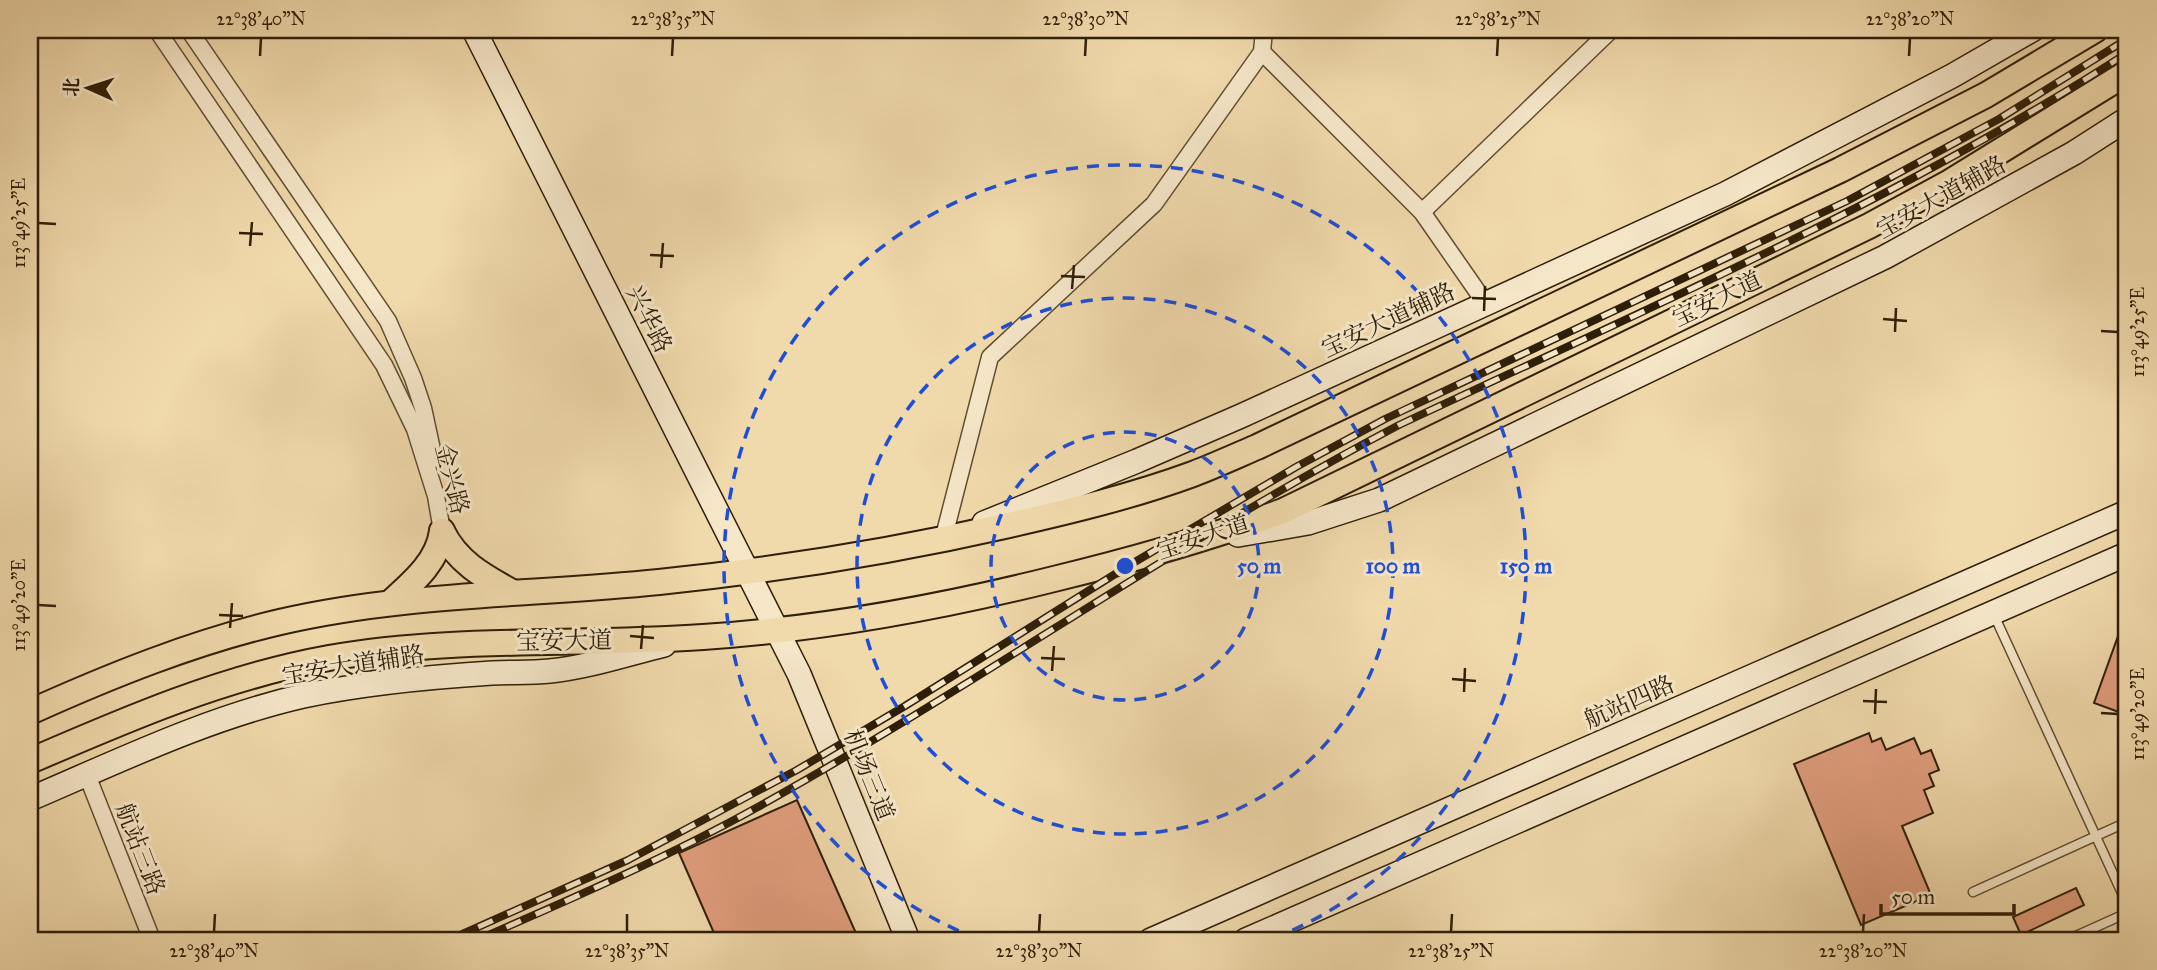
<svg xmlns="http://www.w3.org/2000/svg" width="2157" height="970" viewBox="0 0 2157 970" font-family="'IM FELL Great Primer','Noto Serif SC',serif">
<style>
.building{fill:#e09d7d;stroke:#2f1e07;stroke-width:2}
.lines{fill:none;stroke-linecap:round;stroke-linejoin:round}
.lane-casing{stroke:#5f4d30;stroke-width:11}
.street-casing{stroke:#5f4d30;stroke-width:19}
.secondary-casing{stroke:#2f1e07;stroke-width:26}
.primary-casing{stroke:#2f1e07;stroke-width:28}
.lane{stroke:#f5e6c8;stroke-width:8}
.street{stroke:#f5e6c8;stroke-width:16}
.secondary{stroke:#f5e6c8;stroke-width:23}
.primary{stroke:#f0d9ab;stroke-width:24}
.rail-casing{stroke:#2f1e07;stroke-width:8}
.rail{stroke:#f5e6c8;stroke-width:5;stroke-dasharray:16;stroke-linecap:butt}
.ticks{fill:none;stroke:#2f1e07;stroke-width:2.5}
.ring{fill:none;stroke:#1d4ed8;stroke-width:3.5;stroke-dasharray:12 9}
.labels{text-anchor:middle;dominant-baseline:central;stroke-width:6;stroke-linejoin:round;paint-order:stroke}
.street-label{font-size:24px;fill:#2f1e07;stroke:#f5e6c8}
.centre{fill:#1d4ed8;stroke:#f5e6c8;stroke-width:3.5}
.ring-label{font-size:21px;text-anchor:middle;font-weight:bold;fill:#1d4ed8;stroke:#f5e6c8;stroke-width:6;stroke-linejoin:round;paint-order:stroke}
.neatline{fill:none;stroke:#2f1e07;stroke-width:2.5}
.ticks-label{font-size:18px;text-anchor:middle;fill:#2f1e07}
</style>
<rect width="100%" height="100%" fill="#f0d9ab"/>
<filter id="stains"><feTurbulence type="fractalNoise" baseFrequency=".00286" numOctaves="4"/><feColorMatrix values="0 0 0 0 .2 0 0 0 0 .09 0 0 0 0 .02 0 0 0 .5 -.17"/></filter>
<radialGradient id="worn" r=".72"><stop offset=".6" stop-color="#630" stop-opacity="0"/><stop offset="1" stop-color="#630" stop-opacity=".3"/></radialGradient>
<g class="building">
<path d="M 2127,611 L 2127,715 L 2094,703 Z"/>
<path d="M 1869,733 L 1872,742 L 1881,738 L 1886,750 L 1914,738 L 1921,754 L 1931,750 L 1939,770 L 1929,774 L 1934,786 L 1924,790 L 1933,813 L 1902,826 L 1931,895 L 1861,925 L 1794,764 Z"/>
<path d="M 797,800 L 859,940 L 717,940 L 679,853 Z"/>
<path d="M 2076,888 L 2084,905 L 2021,935 L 2013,917 Z"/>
</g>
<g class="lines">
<g class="lane-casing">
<g id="lane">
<path d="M 1994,615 L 2127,904"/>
<path d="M 1973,892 L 2127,822"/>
<path d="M 2067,940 L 2127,913"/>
</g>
</g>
<g class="street-casing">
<g id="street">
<path d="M 157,30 L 384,365 L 415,429 L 436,496 L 442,531"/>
<path d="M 189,30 L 388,321 L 413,378 L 423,408 L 434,459"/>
<path d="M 1262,52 L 1422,212 L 1486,304"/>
<path d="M 1422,212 L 1611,30"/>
<path d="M 943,540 L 990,357 L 1154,204 L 1262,52 L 1264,30"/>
<path d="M 87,775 L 152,940"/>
</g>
</g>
<g class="secondary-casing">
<g id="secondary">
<path d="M 474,30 L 799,674 L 908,940"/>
<path d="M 984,523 L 1137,461 L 1241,416 L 1725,194 L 1952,76 L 2032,30"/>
<path d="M 1238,535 L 1308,523 L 1379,500 L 1885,257 L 2074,153 L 2127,119"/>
<path d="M 30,799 C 119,761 207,718 303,696 C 364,683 429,677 492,673 C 511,672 531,673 550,671 C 589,667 627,654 664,645"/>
<path d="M 1151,940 L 2127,512"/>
<path d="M 1246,940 L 2127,554"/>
</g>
</g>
<g class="primary-casing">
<g id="primary">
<path d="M 442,531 C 457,562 483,576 512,592"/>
<path d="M 390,603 C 412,583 438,562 442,531"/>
<path d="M 30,712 C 110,676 194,642 280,622 C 405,593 532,595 659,582 C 777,570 894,551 1009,525 C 1071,511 1133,496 1193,474 C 1214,466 1236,456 1257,447 L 1840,170 L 1986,95 L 2095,30"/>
<path d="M 30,761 C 127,719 224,677 329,658 C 453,636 578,646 703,637 C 822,629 938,608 1054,579 C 1132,560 1208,539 1283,511 L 1869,226 L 1950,182 L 2127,73"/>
</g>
</g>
<use href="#lane" class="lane"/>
<use href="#street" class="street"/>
<use href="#secondary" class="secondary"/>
<use href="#primary" class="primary"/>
<g class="rail-casing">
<g id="rail">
<path d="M 449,940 L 628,860 L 797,770 L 905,706 L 1128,566 L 1296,467 L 1385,419 L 1847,201 L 1999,119 L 2127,39"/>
<path d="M 477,940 C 571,899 666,858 756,808 C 974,687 1178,541 1399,425 C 1646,309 1898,201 2127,53"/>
</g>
</g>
<use href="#rail" class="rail"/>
</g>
<path class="ticks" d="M 260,56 L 261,38M 672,56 L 673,38M 1085,56 L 1086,38M 1497,56 L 1498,38M 1909,56 L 1910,38M 38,223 L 56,224M 239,233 L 263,234M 250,246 L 252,222M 650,255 L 674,256M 661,268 L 663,243M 1061,276 L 1085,277M 1072,289 L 1074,265M 1472,298 L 1496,299M 1484,311 L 1485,286M 1883,319 L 1907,321M 2101,331 L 2118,332M 1895,332 L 1896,308M 38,605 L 56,606M 219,615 L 243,616M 230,628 L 232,603M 630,636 L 654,638M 641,649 L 643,625M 1041,658 L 1065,659M 1052,671 L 1054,646M 1452,679 L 1476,681M 1464,692 L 1465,668M 1863,701 L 1887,702M 2101,713 L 2118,714M 1875,714 L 1876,689M 214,932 L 215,914M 627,932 L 627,914M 1039,932 L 1040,914M 1451,932 L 1452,914M 1863,932 L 1864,914"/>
<g class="ring">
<circle cx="1125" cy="566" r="134"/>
<circle cx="1125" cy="566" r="268"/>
<path d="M978 939A401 401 0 1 1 1272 939"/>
</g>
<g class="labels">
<g class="street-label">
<text transform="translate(1941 197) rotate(-29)">宝安大道辅路</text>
<text transform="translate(1717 299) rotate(-26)">宝安大道</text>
<text transform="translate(649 319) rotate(63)">兴华路</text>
<text transform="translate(1388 320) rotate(-25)">宝安大道辅路</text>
<text transform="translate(452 479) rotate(76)">金兴路</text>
<text transform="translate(1203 537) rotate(-18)">宝安大道</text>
<text transform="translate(564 641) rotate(-1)">宝安大道</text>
<text transform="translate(353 665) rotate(-9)">宝安大道辅路</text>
<text transform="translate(1629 702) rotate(-24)">航站四路</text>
<text transform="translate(869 775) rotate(68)">机场三道</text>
<text transform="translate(140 849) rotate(69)">航站三路</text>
</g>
</g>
<circle cx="1125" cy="566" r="10" class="centre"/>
<g class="ring-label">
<text x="1259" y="573">50 m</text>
<text x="1393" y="573">100 m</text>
<text x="1526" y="573">150 m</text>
</g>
<rect width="2157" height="970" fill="none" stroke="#f0d9ab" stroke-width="77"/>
<g transform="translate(88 88) rotate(273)" stroke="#f5e6c8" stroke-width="5" paint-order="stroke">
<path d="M0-5L12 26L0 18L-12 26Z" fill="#2f1e07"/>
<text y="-10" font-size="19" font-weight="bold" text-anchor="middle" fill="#2f1e07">北</text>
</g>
<path d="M1881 904v10h133v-10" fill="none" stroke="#2f1e07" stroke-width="3.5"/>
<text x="1891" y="904" font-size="21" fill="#2f1e07" stroke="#f5e6c8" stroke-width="5" paint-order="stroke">50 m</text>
<rect x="38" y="38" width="2080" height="894" class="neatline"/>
<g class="ticks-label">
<text x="261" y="25">22°38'40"N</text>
<text x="673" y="25">22°38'35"N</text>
<text x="1086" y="25">22°38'30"N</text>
<text x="1498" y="25">22°38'25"N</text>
<text x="1910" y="25">22°38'20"N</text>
<text transform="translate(19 223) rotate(-90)" y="6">113°49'25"E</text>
<text transform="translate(2138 332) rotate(-90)" y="6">113°49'25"E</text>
<text transform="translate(19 605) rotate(-90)" y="6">113°49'20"E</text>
<text transform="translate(2138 714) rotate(-90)" y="6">113°49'20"E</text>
<text x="214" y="957">22°38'40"N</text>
<text x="627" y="957">22°38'35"N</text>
<text x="1039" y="957">22°38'30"N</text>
<text x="1451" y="957">22°38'25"N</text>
<text x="1863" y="957">22°38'20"N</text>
</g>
<rect width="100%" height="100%" filter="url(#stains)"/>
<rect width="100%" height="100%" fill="url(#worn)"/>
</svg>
